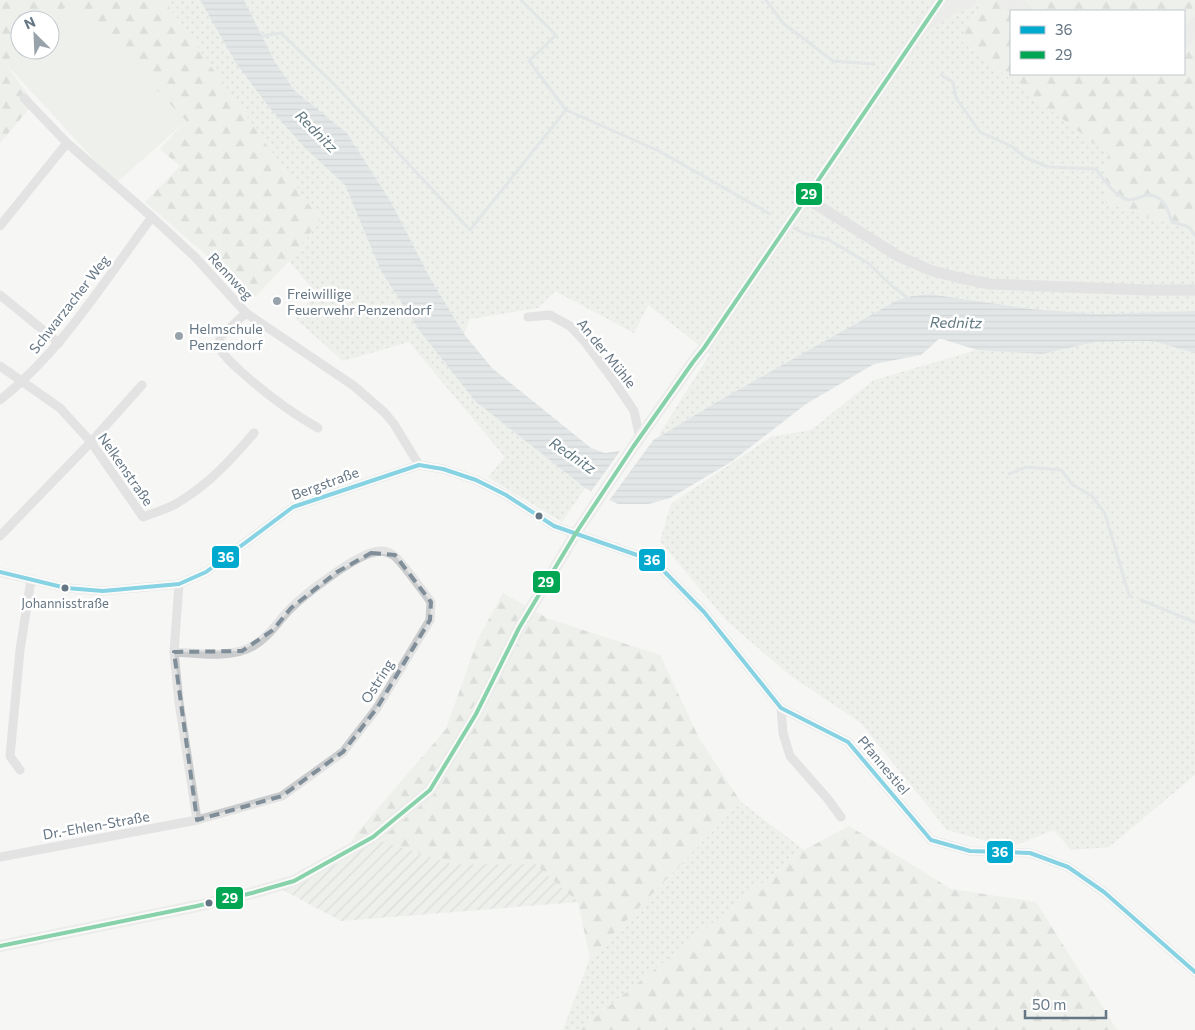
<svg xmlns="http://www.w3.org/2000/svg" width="1195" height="1030" viewBox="0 0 1195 1030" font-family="Commissioner,sans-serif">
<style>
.grass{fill:url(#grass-dots)}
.forest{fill:url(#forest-firs);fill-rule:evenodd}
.garden{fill:url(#garden-furrows)}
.pitch{fill:#e4e8e2}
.water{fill:url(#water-rules)}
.pier{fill:#f5f5f4}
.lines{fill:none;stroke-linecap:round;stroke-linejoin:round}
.stream{stroke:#cad3d5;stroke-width:3}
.minor{stroke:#cacccd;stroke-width:9}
.tertiary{stroke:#cacccd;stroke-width:11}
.secondary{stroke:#dfe0e0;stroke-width:12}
.trunk{stroke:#dfe0e0;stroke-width:15}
.bus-1-casing{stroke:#fff;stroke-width:8}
.bus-2-casing{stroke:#fff;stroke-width:8}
.bus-1{stroke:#00a9ce;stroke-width:4}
.bus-2{stroke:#00a651;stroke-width:4}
.marked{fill:none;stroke:#808e99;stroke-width:4;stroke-dasharray:10 6;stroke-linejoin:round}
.poi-dot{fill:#97a2ab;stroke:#fff;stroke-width:2}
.bus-dot{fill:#657684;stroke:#fff;stroke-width:2}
.labels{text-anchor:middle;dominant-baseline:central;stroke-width:5;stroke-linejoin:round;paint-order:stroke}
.bus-label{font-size:13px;fill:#657684;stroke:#fff}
.street-label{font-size:14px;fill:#657684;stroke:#fff}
.poi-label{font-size:14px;fill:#657684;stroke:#fff;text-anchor:start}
.water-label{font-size:15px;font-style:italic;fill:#607880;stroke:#fff}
.line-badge{stroke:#fff;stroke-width:2}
.badge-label{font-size:14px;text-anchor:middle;font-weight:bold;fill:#fff}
</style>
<defs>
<pattern id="grass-dots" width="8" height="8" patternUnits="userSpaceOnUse" patternTransform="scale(1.25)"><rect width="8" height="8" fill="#e4e8e2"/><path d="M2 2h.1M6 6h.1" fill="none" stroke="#bcc1bd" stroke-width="1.8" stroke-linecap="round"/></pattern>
<pattern id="forest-firs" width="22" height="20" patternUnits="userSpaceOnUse" patternTransform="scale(1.25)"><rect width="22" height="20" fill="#e4e8e2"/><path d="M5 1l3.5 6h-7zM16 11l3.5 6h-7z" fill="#bcc1bd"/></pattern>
<pattern id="garden-furrows" width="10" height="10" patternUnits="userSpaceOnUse" patternTransform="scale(1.25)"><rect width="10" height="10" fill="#e4e8e2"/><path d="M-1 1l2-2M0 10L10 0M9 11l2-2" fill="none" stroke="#bcc1bd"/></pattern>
<pattern id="water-rules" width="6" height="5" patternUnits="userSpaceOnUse" patternTransform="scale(1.25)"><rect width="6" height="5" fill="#cad3d5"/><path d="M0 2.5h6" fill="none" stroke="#a8b0b2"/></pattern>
</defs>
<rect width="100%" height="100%" fill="#f5f5f4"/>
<g class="grass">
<path d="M 164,0 L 200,0 L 236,63 L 304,147 L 345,185 L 381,271 L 419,330 L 448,367 L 475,401 L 585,488 L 562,522 L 488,477 L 505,457 L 409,342 L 343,361 L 296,319 L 315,292 L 289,261 L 320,220 Z"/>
<path d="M 244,0 L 983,0 L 960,40 L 1108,154 L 1104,202 L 1195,230 L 1195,311 L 1098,314 L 1031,309 L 929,294 L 912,296 L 715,403 L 657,438 L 710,354 L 648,305 L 634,333 L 555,291 L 538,308 L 470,319 L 464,334 L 430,278 L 391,202 L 347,133 L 294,90 L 275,62 Z"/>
<path d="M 1152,341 L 1195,353 L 1195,775 L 1109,847 L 1071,850 L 1054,830 L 1010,847 L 947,830 L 861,723 L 787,673 L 726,620 L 660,541 L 671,504 L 771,437 L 811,430 L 874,380 L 977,350 L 1042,354 L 1095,342 Z"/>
<path d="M 741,802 L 804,850 L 579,1030 L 563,1030 L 590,958 Z"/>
</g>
<g class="forest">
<path d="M 0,0 L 164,0 L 320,220 L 289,261 L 255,297 L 145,202 L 180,166 L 160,149 L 186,121 L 73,1 L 50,21 L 50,20 L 20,20 L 20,49 L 5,63 L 34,103 L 0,143 Z"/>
<path d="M 983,0 L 1195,0 L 1195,230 L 1104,202 L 1108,154 L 960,40 ZM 1011,11 L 1184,11 L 1184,74 L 1011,74 Z"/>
<path d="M 503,593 L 549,619 L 660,655 L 700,740 L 741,802 L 590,958 L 578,902 L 535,865 L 455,865 L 357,833 L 446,729 L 478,639 Z"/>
<path d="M 849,826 L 951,889 L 1036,902 L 1117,1030 L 579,1030 L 804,850 Z"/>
</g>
<path class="garden" d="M 357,833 L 455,865 L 535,864 L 578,902 L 341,921 L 283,890 L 339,862 Z"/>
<path class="pitch" d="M 73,1 L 186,121 L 116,183 L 5,63 L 20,49 L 50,50 L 50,21 Z"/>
<path class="water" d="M 200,0 L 244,0 L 275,62 L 294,90 L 347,133 L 391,202 L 430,278 L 464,334 L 492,368 L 591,448 L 605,453 L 632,449 L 657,438 L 715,403 L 896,301 L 912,296 L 929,294 L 1031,309 L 1098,314 L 1195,311 L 1195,353 L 1152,341 L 1095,342 L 1042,354 L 977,350 L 942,339 L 939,339 L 921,355 L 874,364 L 806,404 L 731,462 L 670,498 L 649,504 L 618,504 L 585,488 L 475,401 L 419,330 L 381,271 L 345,185 L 304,147 L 269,107 L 236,63 Z"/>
<path class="pier" d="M 657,435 L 608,502 L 590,493 L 622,448 L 632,447 Z"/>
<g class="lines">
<g class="stream">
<path d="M 521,0 L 556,35 L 529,61 L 566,110 L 659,151 L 770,214"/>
<path d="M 766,0 L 783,23 L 833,61 L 874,64"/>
<path d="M 262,36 L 281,33 L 336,86 L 470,230 L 566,110"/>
<path d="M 941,75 L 953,82 L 956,98 L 980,132 L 1011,146 L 1026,158 L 1048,167 L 1096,169 C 1104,180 1113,194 1126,199 C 1134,202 1140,196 1148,195 C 1164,195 1168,210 1172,222 L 1189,227 L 1195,235"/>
<path d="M 791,226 L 803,233 L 829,240 L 868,263 L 891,285 L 909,299"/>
<path d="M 1009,474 L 1026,467 L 1061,470 L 1073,485 L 1092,496 L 1105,514 L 1129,595 L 1132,597"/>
<path d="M 1141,600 L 1195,622"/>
</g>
<g class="minor">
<path d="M 24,98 L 67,143 L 152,217 L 195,257 L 246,313 L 354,386 L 385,413 L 394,424 L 419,465"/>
<path d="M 0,226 L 67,143"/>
<path d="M 0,295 L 59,343"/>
<path d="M 246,313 L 220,337 L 219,348 C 226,359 236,367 246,376 C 270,397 290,412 318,428"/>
<path d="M 528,317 L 550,315 L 570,326 L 585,342 L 614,381 L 634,411 L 640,438"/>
<path d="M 0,366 L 60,408 L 91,442 L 143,517 C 155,512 169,509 179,502 C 209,484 232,459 254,433"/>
<path d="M 0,400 C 62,351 105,280 152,217"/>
<path d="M 0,536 L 91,442 L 142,385"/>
<path d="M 0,572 L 66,588 L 103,591 L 179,584 L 206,572 L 293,507 L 419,465 L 443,469 L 476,480 L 506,495 L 554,526 L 654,561 L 704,612 L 781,708 L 848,742 L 931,840 L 970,851 L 1030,853 L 1068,867 L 1104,892 L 1195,972"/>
<path d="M 179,584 L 174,652 L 179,702 L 197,820"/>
<path d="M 781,708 L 783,733 L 790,756 L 827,798 L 841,817"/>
<path d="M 20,770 L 10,756 L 20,650 L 31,580"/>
<path d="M 0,857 L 197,820 L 282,796 L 343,752 L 377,708 L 430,620 L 431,602 C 424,593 401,560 393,555 C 387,551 379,550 371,553 C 351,559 306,593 290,609 C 278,621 269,637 253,646 C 230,659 199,653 174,652"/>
</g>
<path class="tertiary" d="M 806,198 L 898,256 L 930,270 L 960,278 L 990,284 L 1146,290 L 1195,290"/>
<path class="secondary" d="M 0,946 L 197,906 L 252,893 L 294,881 L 373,837 L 430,790 L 476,714 L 519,628 L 576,533 L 633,447 L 693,362 L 704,348 L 941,0"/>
<g class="trunk">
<path d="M 1005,0 L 1024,11"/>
<path d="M 923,25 L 951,7 L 968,0"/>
<path d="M 1184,42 L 1195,25"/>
</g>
<g class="bus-1-casing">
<path id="bus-1" d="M 0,572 L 66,588 L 103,591 L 179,584 L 206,572 L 293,507 L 419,465 L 443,469 L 476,480 L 506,495 L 554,526 L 654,561 L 704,612 L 781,708 L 848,742 L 931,840 L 970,851 L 1030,853 L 1068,867 L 1104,892 L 1195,972"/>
</g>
<g class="bus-2-casing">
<path id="bus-2" d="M 0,946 L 197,906 L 252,893 L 294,881 L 373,837 L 430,790 L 476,714 L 519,628 L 576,533 L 633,447 L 693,362 L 704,348 L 941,0"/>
</g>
<use href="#bus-1" class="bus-1"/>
<use href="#bus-2" class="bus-2"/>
</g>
<path d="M0 0H1195V1030H0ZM 371,553 L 395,555 L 431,602 L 430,620 L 377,708 L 343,752 L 282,796 L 197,820 L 174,652 L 242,651 L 273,630 L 291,608 L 337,572 Z" fill="#f5f5f4" fill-opacity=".55" fill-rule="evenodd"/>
<path class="marked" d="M 371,553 L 395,555 L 431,602 L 430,620 L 377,708 L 343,752 L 282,796 L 197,820 L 174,652 L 242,651 L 273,630 L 291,608 L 337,572 Z"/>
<g class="poi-dot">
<circle cx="277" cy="301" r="5"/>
<circle cx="179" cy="336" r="5"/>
</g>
<g class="bus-dot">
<circle cx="539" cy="516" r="4.5"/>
<circle cx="65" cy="588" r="4.5"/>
<circle cx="209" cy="903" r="4.5"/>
</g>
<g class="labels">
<g class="bus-label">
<text x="65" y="603">Johannisstraße</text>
</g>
<g class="street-label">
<text transform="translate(231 276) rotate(47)">Rennweg</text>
<text transform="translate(69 304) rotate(-52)">Schwarzacher Weg</text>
<text transform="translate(607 353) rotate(51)">An der Mühle</text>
<text transform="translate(126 469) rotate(55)">Nelkenstraße</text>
<text transform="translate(325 483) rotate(-20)">Bergstraße</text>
<text transform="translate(377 681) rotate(-58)">Ostring</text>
<text transform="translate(884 765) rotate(50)">Pfannestiel</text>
<text transform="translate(96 825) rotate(-10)">Dr.-Ehlen-Straße</text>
</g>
<g class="poi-label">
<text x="287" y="293">Freiwillige<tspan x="287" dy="16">Feuerwehr Penzendorf</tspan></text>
<text x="189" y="328">Helmschule<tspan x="189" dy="16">Penzendorf</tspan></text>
</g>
<g class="water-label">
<text transform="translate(317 131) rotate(45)">Rednitz</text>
<text transform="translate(956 322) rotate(1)">Rednitz</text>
<text transform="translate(573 455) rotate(34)">Rednitz</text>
</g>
</g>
<g class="line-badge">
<rect x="795" y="182" width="28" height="24" rx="5" fill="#00a651"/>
<rect x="211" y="545" width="29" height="24" rx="5" fill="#00a9ce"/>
<rect x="638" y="548" width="28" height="24" rx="5" fill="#00a9ce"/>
<rect x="532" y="570" width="29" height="24" rx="5" fill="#00a651"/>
<rect x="986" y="840" width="28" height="24" rx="5" fill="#00a9ce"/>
<rect x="215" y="886" width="29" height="24" rx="5" fill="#00a651"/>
</g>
<g class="badge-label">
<text x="809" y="199">29</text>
<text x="226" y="562">36</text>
<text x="652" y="565">36</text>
<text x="546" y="587">29</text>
<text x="1000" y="857">36</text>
<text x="230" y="903">29</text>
</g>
<rect x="1010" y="10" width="175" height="65" fill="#ffffff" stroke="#c1c8ce"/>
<rect x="1020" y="26" width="25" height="8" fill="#00a9ce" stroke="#c1c8ce"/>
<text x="1055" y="35" font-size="15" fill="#657684">36</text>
<rect x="1020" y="51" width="25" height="8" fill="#00a651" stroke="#c1c8ce"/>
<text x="1055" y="60" font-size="15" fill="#657684">29</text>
<g transform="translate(35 35) rotate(336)"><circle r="24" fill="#ffffff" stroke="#c1c8ce"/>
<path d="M0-4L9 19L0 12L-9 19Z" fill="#97a2ab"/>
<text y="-8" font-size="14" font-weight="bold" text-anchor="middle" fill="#657684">N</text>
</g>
<path d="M1025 1010v8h81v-8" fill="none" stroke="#657684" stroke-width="2.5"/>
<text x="1032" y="1010" font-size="15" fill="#657684" stroke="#ffffff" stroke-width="4" paint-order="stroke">50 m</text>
</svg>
